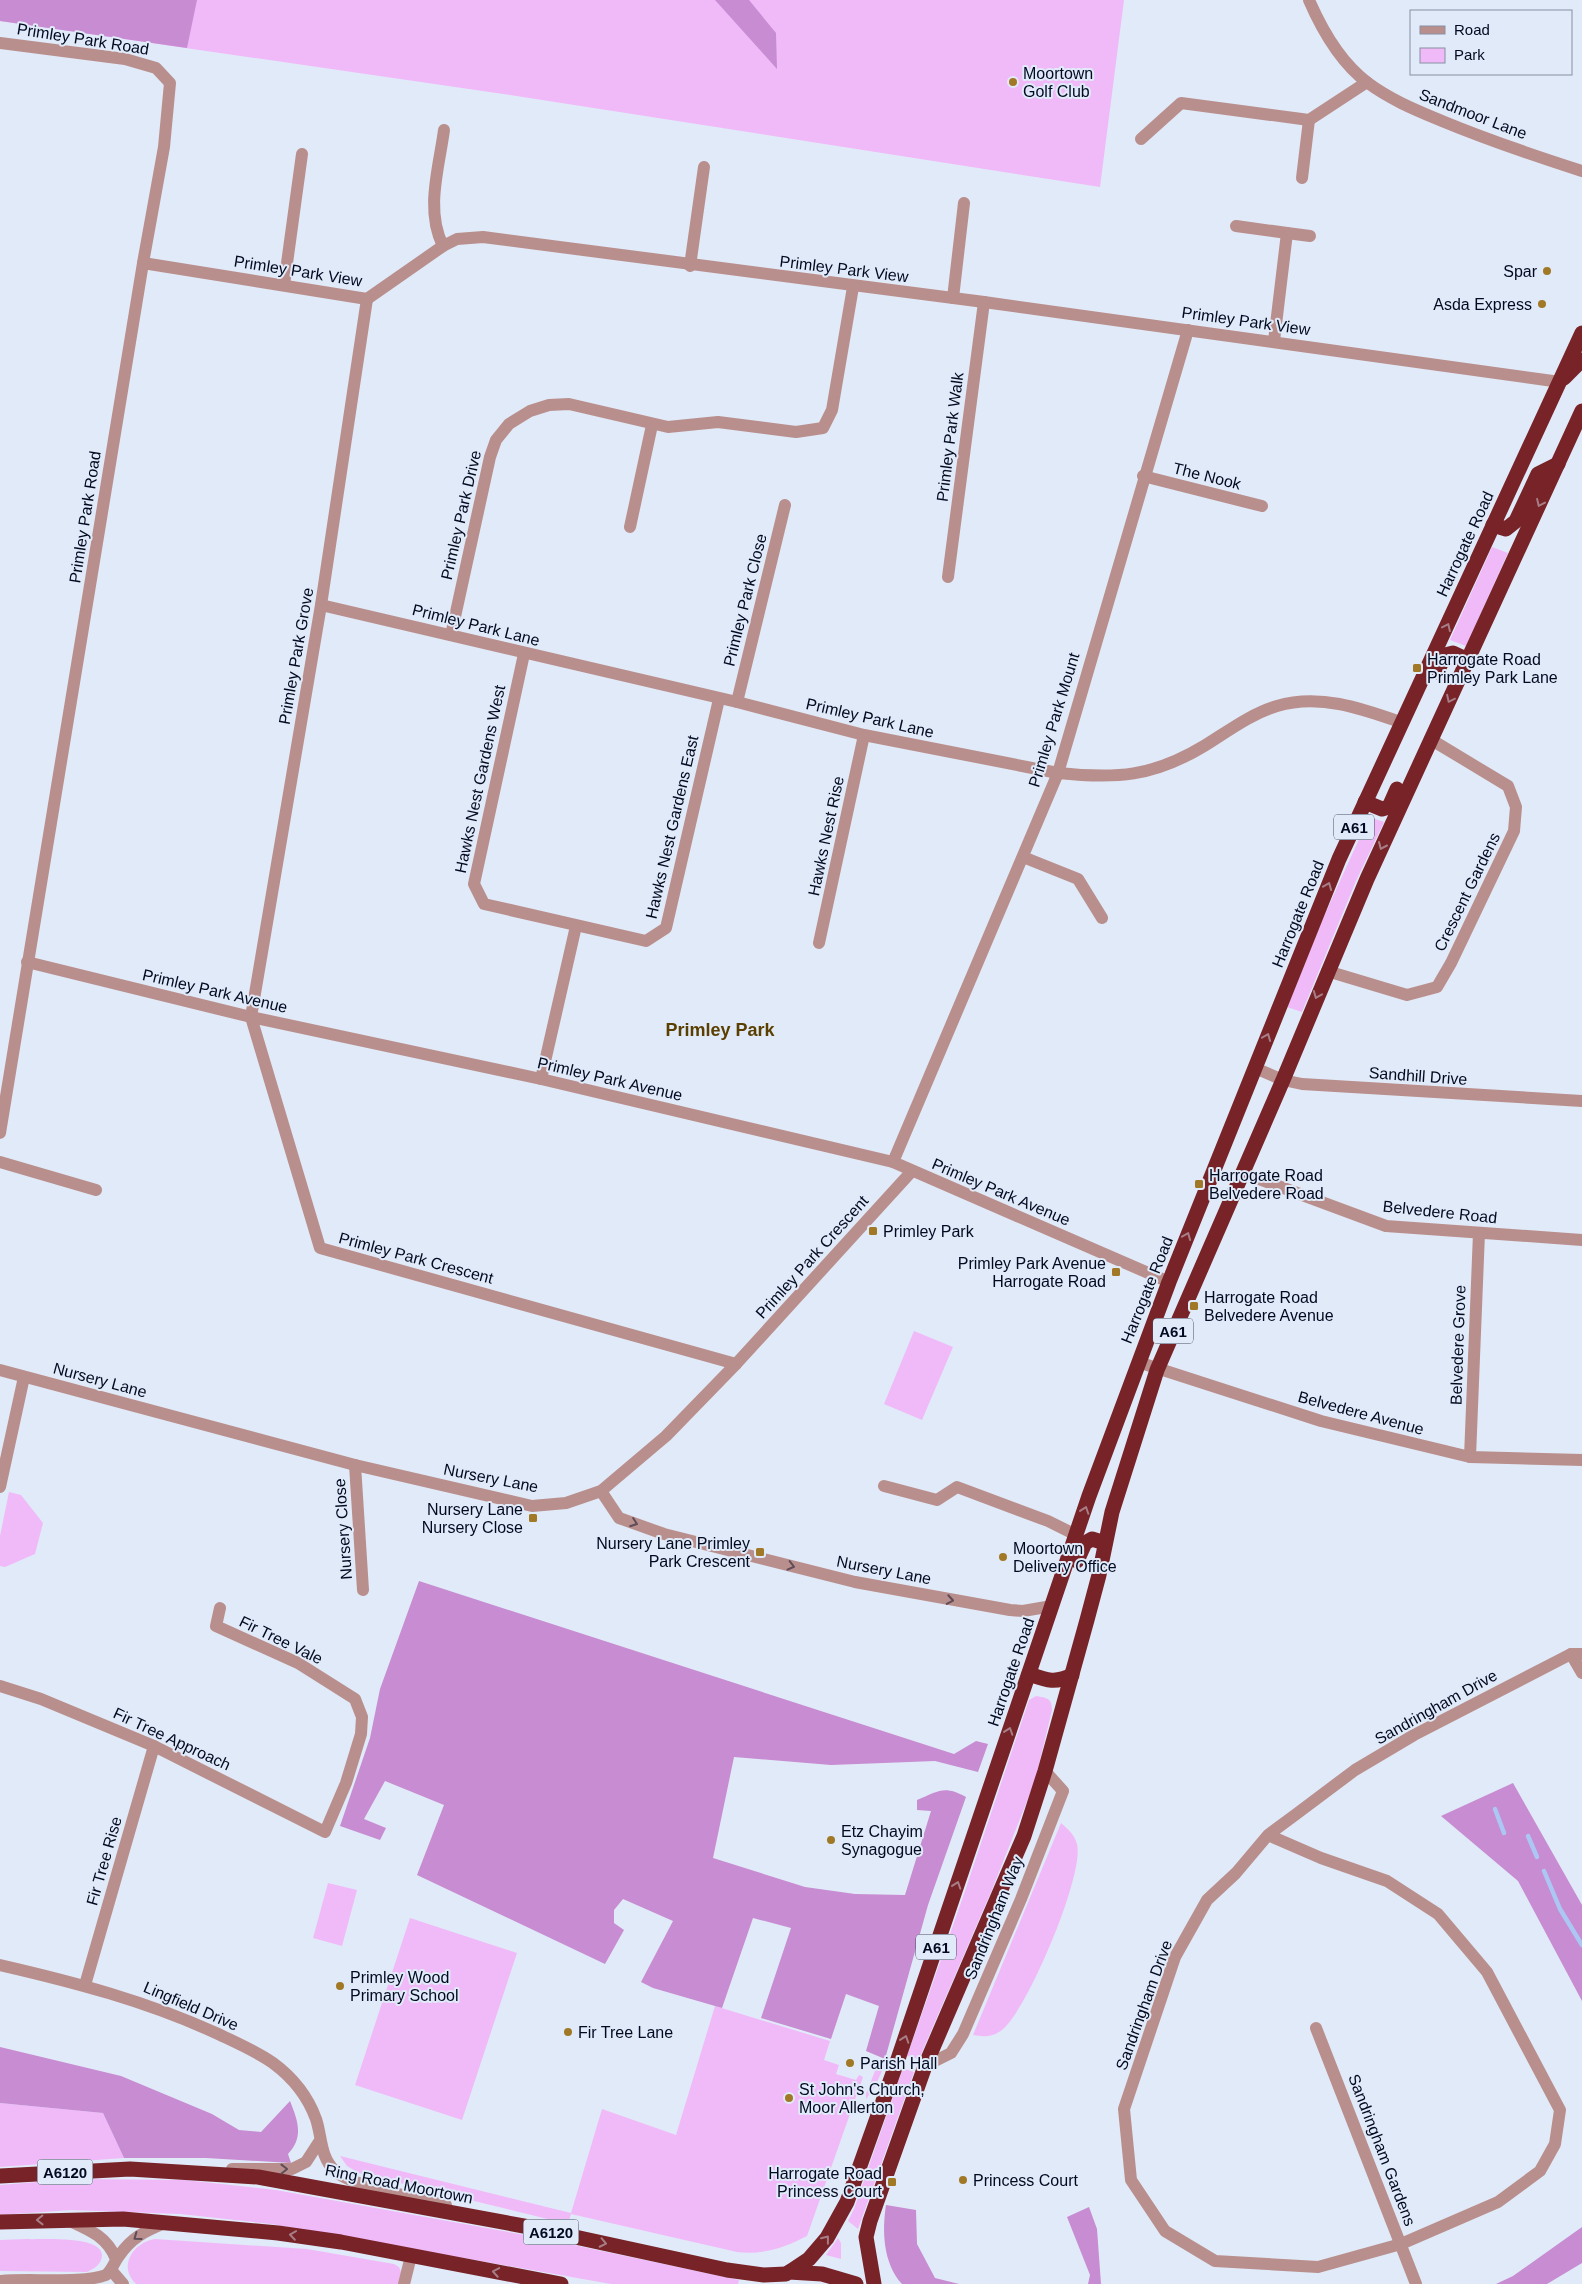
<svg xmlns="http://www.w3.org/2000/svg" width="1582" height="2284" viewBox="0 0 1582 2284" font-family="Helvetica,sans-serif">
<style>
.green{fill:#f0baf9}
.forest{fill:#c78cd1}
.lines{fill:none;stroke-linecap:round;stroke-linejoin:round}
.stream{stroke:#acc7f4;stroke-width:4.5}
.street{stroke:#b98f8d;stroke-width:12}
.highway{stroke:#772328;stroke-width:15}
.oneway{stroke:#a77d86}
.oneway2{stroke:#5e4c58}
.poi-dot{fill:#a07826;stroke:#e1eaf8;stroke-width:2}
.labels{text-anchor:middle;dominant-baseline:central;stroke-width:4;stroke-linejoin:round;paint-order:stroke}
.shield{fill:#e1eaf8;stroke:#454d62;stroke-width:1}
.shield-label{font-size:15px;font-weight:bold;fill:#020a22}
.street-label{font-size:16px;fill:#020a22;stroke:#e1eaf8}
.poi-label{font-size:16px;fill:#020a22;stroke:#e1eaf8;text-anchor:start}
.neighbourhood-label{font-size:18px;font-weight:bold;fill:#5a3f01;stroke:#e1eaf8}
</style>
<rect width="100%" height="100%" fill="#e1eaf8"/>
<g class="green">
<path d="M 0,0 L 1124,0 L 1100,187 L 510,95 L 0,21 Z"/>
<path d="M 1492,547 L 1508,553 L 1466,646 L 1450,640 Z"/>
<path d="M 1369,817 L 1384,822 L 1356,881 L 1302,1012 L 1287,1007 L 1321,923 Z"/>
<path d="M 914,1331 L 953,1347 L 922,1420 L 884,1404 Z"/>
<path d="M 9,1492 L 21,1495 L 43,1523 L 35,1554 L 5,1567 L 0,1566 L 0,1536 Z"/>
<path d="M 1036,1696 C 1047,1698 1052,1698 1052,1710 L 1035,1781 L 991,1892 L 919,2059 L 907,2056 L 963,1897 L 1029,1700 Z"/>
<path d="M 1061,1823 C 1068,1829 1074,1834 1077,1844 C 1085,1874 1027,2011 1002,2030 C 993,2037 984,2037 973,2035 Z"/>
<path d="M 328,1883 L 357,1890 L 342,1946 L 313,1938 Z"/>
<path d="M 410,1918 L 517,1953 L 462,2120 L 355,2085 Z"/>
<path d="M 715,2006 L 830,2041 L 824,2060 L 839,2065 L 836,2074 L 856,2080 L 859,2075 L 863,2077 L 807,2236 C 784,2248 763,2255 737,2252 L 571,2214 L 568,2224 L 359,2173 L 347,2166 L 340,2156 L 571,2213 L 602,2109 L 676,2135 Z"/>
<path d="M 878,2063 L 883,2068 L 876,2085 L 866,2099 L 866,2094 Z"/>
<path d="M 903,2068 L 914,2072 L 858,2229 L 848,2221 L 854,2209 Z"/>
<path d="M 0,2103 L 103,2113 L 124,2158 L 0,2167 Z"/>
<path d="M 74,2179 L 185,2180 L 276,2190 L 536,2237 L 739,2280 L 738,2284 L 611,2284 L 271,2224 L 180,2214 L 71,2210 L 0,2215 L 0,2185 Z"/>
<path d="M 838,2238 L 841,2243 L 841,2259 L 826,2255 Z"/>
<path d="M 26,2239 C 41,2240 101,2235 102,2255 C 102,2264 94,2269 87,2272 L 0,2271 L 0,2240 Z"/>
<path d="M 155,2239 L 307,2249 L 394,2264 L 399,2267 L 401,2272 L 398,2284 L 136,2284 C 117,2266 134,2242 155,2239 Z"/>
</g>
<g class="forest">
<path d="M 0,0 L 197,0 L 187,48 L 0,21 Z"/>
<path d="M 715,0 L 749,0 L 776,33 L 777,69 Z"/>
<path d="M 419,1581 L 954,1754 L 976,1741 L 988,1744 L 978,1772 L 935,1761 L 831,1765 L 734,1757 L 713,1858 L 805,1887 L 855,1894 L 905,1895 L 931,1811 L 917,1810 L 917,1800 C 939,1791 944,1785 966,1797 L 928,1905 L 885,2059 L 866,2051 L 879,2006 L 846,1994 L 831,2039 L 761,2018 L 791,1928 L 753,1918 L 722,2008 L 653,1988 L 641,1982 L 673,1921 L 623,1899 L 614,1910 L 614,1923 L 624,1930 L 605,1964 L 417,1875 L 444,1805 L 385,1781 L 364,1819 L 386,1828 L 380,1840 L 340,1826 L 370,1738 L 380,1689 Z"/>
<path d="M 1513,1783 L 1582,1905 L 1582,2001 L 1518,1881 L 1441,1816 Z"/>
<path d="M 0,2047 L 121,2076 L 212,2114 L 239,2130 L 261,2132 L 290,2101 C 298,2121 304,2137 288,2154 L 291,2163 L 206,2158 L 124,2158 L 103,2113 L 0,2103 Z"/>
<path d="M 886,2205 L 916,2210 L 917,2244 L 935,2278 L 959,2284 L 902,2284 C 883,2263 882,2231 886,2205 Z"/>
<path d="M 1089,2207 L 1097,2229 L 1101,2284 L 1088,2284 L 1090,2275 L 1067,2217 Z"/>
<path d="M 1582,2227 L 1582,2263 L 1547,2284 L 1496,2284 L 1513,2276 Z"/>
</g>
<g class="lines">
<g class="stream">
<path d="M 1495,1809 L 1504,1833"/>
<path d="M 1528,1836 L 1537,1857"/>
<path d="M 1544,1871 L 1560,1909 L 1582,1945"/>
</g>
<g class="street">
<path d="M 1309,0 C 1322,30 1341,63 1368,83 C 1391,100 1416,110 1442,121 C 1488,140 1535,156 1582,171"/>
<path d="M 0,43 L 125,59 L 156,68 L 170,83 L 164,147 L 143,263 L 0,1133"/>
<path d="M 1141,139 L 1181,103 L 1309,120 L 1367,82"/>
<path d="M 1302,178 L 1309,120"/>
<path d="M 1236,226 L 1287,233 L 1274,341"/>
<path d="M 1287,233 L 1310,236"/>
<path d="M 443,246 C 425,210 439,168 444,130"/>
<path d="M 143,263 L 367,299 L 443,246 L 457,239 L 483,237 L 984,302 L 1560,382"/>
<path d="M 690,266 L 704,167"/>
<path d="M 284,285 L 302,154"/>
<path d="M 953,298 L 964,203"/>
<path d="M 367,299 L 321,605 L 251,1017 L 320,1248 L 736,1364"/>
<path d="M 1143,476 L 1262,506"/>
<path d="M 630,527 L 652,425"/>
<path d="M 948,577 L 984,302"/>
<path d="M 321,605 L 737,702 L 864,735 L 1058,773 C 1116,779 1153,777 1204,746 C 1227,732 1250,714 1277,706 C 1320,693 1363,709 1403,723"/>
<path d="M 451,635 L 490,457 L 496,440 L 509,424 L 530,411 L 549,405 L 569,404 L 668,427 L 718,422 L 796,432 L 823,428 L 832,410 L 853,287"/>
<path d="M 524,654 L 474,884 L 484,904 L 646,941 L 666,928 L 719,699"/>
<path d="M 737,702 L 785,505"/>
<path d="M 1023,857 L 1078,879 L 1102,918"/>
<path d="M 819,943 L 864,735"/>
<path d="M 27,962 L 251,1017 L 541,1079 L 893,1162 L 1169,1282"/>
<path d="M 1327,971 L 1407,995 L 1437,987 L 1451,963 L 1514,831 L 1516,807 L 1508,786 L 1430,739"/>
<path d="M 1255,1068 L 1283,1080 L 1302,1084 L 1582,1101"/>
<path d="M 541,1079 L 576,926"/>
<path d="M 0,1162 L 96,1190"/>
<path d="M 893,1162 L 1058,773 L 1188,330"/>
<path d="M 1243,1173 L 1386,1226 L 1582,1240"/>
<path d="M 1138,1362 L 1321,1421 L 1470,1457 L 1582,1460"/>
<path d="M 0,1370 L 355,1465 L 532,1506 L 566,1503 L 601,1491 L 666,1436 L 736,1364 L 912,1171"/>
<path d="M 1470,1457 L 1479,1233"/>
<path d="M 355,1465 L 363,1590"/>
<path d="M 884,1486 L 937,1500 L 957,1487 L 1048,1521 L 1076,1535"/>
<path d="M 0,1487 L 24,1377"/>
<path d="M 601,1491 L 619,1518 L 664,1534 L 855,1582 L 1010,1610 L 1023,1611 L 1052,1606"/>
<path d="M 1571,1654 L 1582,1673"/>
<path d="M 0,1686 L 41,1699 L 154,1746 L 325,1832 L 346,1783 L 361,1734 L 362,1717 L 355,1699 L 298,1663 L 216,1626 L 220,1608"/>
<path d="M 1268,1835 L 1321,1858 L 1387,1881 L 1438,1914 L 1487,1972 L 1560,2110 L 1555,2144 L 1540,2171 L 1498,2202 L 1401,2244 L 1318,2267 L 1215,2261 L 1165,2231 L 1131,2180 L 1124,2109 L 1175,1957 L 1207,1900 L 1236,1873 L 1268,1835 L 1295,1815 L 1355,1770 L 1414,1735 L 1571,1654 L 1582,1654"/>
<path d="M 0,1965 C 74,1982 146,2001 216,2033 C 235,2042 256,2051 273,2063 C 292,2077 308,2097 316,2119 C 322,2137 320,2157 335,2171 C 350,2186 422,2199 446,2205"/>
<path d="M 85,1985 L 154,1746"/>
<path d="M 1316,2028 L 1416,2284"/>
<path d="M 925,2066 L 951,2053 L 963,2034 L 1021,1899 L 1063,1791 L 1045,1771"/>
<path d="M 232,2169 L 292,2169 L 306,2162 L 319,2142"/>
<path d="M 70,2221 C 90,2230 107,2237 116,2259"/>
<path d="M 111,2270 L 123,2284"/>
<path d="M 0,2281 C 30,2278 82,2284 106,2275 C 113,2269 114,2262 119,2256 C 131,2238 145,2231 165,2223"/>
<path d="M 404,2284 L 411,2256"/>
</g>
<g class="highway">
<path d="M 1564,378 L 1582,360"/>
<path d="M 1493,525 L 1506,529 L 1516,521 L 1538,474 L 1558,464"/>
<path d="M 1437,672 L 1445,655 L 1453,653 L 1468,660"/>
<path d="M 1365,802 L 1382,809 L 1389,807 L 1397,789"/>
<path d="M 1077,1561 L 1085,1543 L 1092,1539 L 1105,1543"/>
<path d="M 1029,1674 C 1046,1680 1055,1684 1072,1675"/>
<path d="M 0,2176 L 130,2169 L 258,2177 L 529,2227 L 727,2270 L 764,2275 L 786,2274"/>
<path d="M 0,2222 L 123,2219 L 278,2233 L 341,2242 L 561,2284"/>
<path d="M 791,2271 L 809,2259 L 827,2238 L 847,2202 L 897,2062 L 1089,1496 L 1169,1282 L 1339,859 L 1582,333"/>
<path d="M 789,2272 L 822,2274 L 856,2284"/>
<path d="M 874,2284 L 866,2237 L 870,2221 L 925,2066 L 1024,1836 L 1045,1771 L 1087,1620 L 1099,1575 L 1112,1512 L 1157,1370 L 1283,1080 L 1367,879 L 1582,411"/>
</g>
</g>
<defs><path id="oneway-chevron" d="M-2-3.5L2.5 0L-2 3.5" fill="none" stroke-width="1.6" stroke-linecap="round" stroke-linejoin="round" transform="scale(1.25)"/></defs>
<g class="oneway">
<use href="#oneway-chevron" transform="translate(1540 503) rotate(115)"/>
<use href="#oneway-chevron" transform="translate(1447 627) rotate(-65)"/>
<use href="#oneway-chevron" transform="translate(1450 699) rotate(116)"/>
<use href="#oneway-chevron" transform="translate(1382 846) rotate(114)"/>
<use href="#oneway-chevron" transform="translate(1328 886) rotate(-68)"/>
<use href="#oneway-chevron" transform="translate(1317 995) rotate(112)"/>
<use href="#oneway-chevron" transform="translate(1267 1037) rotate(-68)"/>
<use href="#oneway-chevron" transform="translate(1187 1236) rotate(-68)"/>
<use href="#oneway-chevron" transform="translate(1085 1510) rotate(-71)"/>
<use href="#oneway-chevron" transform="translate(1009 1731) rotate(-71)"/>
<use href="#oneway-chevron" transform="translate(957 1885) rotate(-71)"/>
<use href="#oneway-chevron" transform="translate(905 2039) rotate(-71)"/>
<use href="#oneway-chevron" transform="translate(40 2220) rotate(179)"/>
<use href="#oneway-chevron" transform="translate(293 2235) rotate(-172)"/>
<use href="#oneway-chevron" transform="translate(826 2239) rotate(-52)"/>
<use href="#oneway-chevron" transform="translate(603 2243) rotate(12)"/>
<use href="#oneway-chevron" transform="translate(496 2272) rotate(-170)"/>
</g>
<g class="oneway2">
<use href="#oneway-chevron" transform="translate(634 1523) rotate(20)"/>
<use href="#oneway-chevron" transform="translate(791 1566) rotate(14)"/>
<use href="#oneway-chevron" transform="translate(950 1600) rotate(10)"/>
<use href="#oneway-chevron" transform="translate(284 2169) rotate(-1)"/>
<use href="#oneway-chevron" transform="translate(137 2237) rotate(144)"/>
</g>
<g class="poi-dot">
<circle cx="1013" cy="82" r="5"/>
<circle cx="1547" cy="271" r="5"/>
<circle cx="1542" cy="304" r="5"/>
<rect x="1412" y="663" width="10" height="10" rx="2.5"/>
<rect x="1194" y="1179" width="10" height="10" rx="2.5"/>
<rect x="868" y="1226" width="10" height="10" rx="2.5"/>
<rect x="1111" y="1267" width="10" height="10" rx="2.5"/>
<rect x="1189" y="1301" width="10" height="10" rx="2.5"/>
<rect x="528" y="1513" width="10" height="10" rx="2.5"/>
<rect x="755" y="1547" width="10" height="10" rx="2.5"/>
<circle cx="1003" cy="1557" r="5"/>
<circle cx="831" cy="1840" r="5"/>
<circle cx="340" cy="1986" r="5"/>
<circle cx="568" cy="2032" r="5"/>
<circle cx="850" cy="2063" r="5"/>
<circle cx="789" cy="2098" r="5"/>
<circle cx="963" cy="2180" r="5"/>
<rect x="887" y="2177" width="10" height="10" rx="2.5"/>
</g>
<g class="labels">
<g class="shield">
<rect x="1334" y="814.5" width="40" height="25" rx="4"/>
<rect x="1153" y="1318.5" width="40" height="25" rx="4"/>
<rect x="916" y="1934.5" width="40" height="25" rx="4"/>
<rect x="37.5" y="2159.5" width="55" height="25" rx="4"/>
<rect x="523.5" y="2219.5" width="55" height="25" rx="4"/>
</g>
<g class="shield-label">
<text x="1354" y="827">A61</text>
<text x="1173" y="1331">A61</text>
<text x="936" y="1947">A61</text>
<text x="65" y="2172">A6120</text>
<text x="551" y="2232">A6120</text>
</g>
<g class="street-label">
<text transform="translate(83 39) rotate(9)">Primley Park Road</text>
<text transform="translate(1473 114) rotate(21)">Sandmoor Lane</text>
<text transform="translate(844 269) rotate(7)">Primley Park View</text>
<text transform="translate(298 271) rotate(9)">Primley Park View</text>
<text transform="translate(1246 321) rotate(8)">Primley Park View</text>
<text transform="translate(950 437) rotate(-83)">Primley Park Walk</text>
<text transform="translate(1207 476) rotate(14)">The Nook</text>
<text transform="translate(461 515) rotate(-77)">Primley Park Drive</text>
<text transform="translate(85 517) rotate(-81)">Primley Park Road</text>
<text transform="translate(1465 544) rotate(-65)">Harrogate Road</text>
<text transform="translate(745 600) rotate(-76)">Primley Park Close</text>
<text transform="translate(476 625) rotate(14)">Primley Park Lane</text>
<text transform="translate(296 656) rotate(-80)">Primley Park Grove</text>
<text transform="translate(870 718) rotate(13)">Primley Park Lane</text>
<text transform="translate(1054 720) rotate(-73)">Primley Park Mount</text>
<text transform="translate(480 779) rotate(-78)">Hawks Nest Gardens West</text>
<text transform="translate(672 827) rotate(-77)">Hawks Nest Gardens East</text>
<text transform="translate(826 836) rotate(-78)">Hawks Nest Rise</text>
<text transform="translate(1467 892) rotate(-64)">Crescent Gardens</text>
<text transform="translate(1298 914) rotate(-68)">Harrogate Road</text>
<text transform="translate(215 991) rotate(13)">Primley Park Avenue</text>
<text transform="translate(1418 1076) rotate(4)">Sandhill Drive</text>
<text transform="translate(610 1079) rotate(13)">Primley Park Avenue</text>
<text transform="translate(1001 1192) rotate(23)">Primley Park Avenue</text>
<text transform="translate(1440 1212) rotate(6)">Belvedere Road</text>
<text transform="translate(812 1257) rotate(-48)">Primley Park Crescent</text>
<text transform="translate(416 1258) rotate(15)">Primley Park Crescent</text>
<text transform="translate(1147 1290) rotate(-68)">Harrogate Road</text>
<text transform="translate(1458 1345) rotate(-88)">Belvedere Grove</text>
<text transform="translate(100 1380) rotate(15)">Nursery Lane</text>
<text transform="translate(1361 1413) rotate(15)">Belvedere Avenue</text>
<text transform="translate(491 1478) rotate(11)">Nursery Lane</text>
<text transform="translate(343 1529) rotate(-94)">Nursery Close</text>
<text transform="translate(884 1570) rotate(11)">Nursery Lane</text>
<text transform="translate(281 1640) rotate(26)">Fir Tree Vale</text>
<text transform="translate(1011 1672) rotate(-71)">Harrogate Road</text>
<text transform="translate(1436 1707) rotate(-29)">Sandringham Drive</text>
<text transform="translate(172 1739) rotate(25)">Fir Tree Approach</text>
<text transform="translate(104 1861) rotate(-74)">Fir Tree Rise</text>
<text transform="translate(994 1918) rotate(-68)">Sandringham Way</text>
<text transform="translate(1144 2005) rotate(-70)">Sandringham Drive</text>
<text transform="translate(191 2006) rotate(23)">Lingfield Drive</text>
<text transform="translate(1382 2150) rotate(69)">Sandringham Gardens</text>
<text transform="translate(399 2184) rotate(11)">Ring Road Moortown</text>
</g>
<g class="poi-label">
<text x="1023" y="73">Moortown<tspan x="1023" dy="18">Golf Club</tspan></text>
<text x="1537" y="271" text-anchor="end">Spar</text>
<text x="1532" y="304" text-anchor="end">Asda Express</text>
<text x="1427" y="659">Harrogate Road<tspan x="1427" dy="18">Primley Park Lane</tspan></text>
<text x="1209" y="1175">Harrogate Road<tspan x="1209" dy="18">Belvedere Road</tspan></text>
<text x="883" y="1231">Primley Park</text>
<text x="1106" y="1263" text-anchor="end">Primley Park Avenue<tspan x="1106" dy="18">Harrogate Road</tspan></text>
<text x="1204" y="1297">Harrogate Road<tspan x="1204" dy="18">Belvedere Avenue</tspan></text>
<text x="523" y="1509" text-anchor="end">Nursery Lane<tspan x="523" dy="18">Nursery Close</tspan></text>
<text x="750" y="1543" text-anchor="end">Nursery Lane Primley<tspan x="750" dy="18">Park Crescent</tspan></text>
<text x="1013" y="1548">Moortown<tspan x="1013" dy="18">Delivery Office</tspan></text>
<text x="841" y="1831">Etz Chayim<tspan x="841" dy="18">Synagogue</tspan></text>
<text x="350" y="1977">Primley Wood<tspan x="350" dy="18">Primary School</tspan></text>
<text x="578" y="2032">Fir Tree Lane</text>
<text x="860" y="2063">Parish Hall</text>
<text x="799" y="2089">St John's Church,<tspan x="799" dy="18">Moor Allerton</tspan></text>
<text x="882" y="2173" text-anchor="end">Harrogate Road<tspan x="882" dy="18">Princess Court</tspan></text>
<text x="973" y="2180">Princess Court</text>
</g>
<g class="neighbourhood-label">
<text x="720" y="1030">Primley Park</text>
</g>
</g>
<rect x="1410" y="10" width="162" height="65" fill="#e1eaf8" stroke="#8890a2"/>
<rect x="1420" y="26" width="25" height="8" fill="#b98f8d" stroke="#8890a2"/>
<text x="1454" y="35" font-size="15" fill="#020a22">Road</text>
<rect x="1420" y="48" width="25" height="15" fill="#f0baf9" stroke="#8890a2"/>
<text x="1454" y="60" font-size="15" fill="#020a22">Park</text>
</svg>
